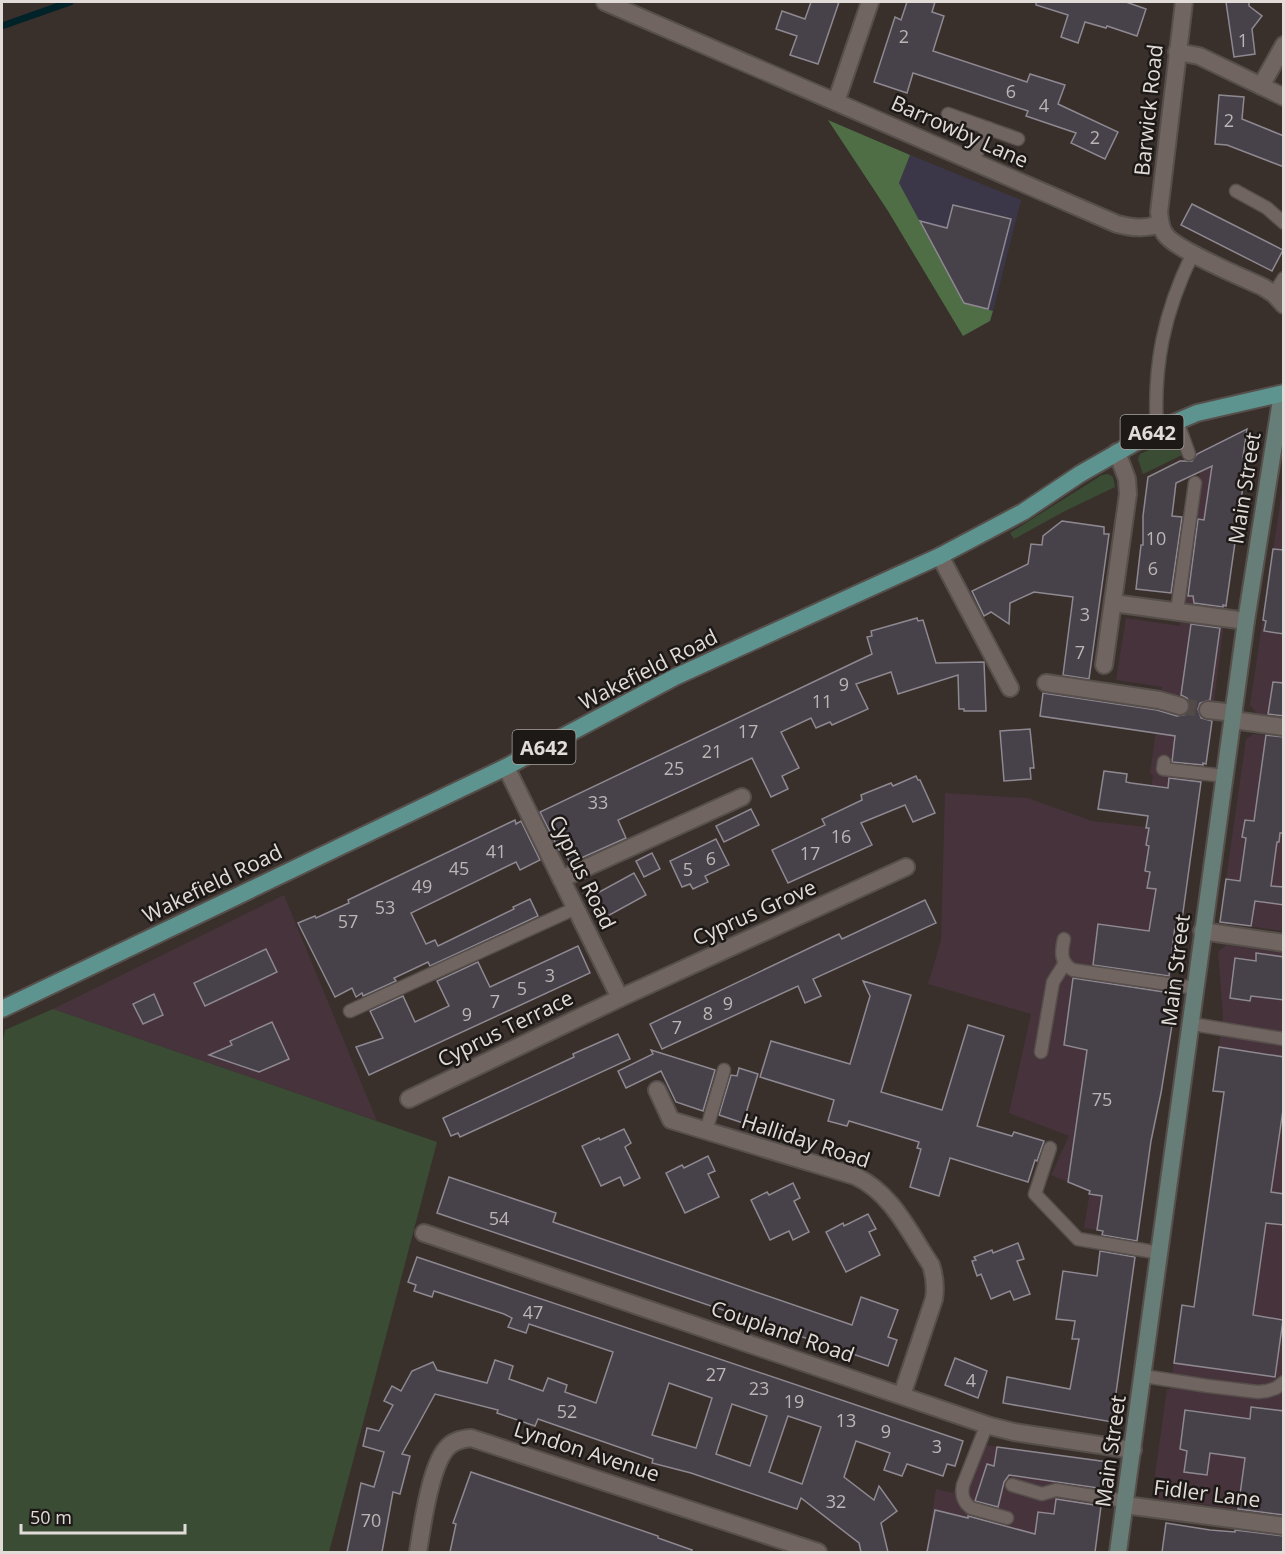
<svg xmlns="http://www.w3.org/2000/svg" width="1285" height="1554" viewBox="0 0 1285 1554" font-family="'Open Sans',sans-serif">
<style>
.commercial{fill:#47333b}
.industrial{fill:#3b3748}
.green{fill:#3a4d34}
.forest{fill:#4f6e46}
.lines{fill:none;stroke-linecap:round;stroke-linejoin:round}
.stream{stroke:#002329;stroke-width:7}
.building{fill:#47424a;stroke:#8e8891;stroke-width:1.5;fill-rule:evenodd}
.minor-tunnel{stroke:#524a46;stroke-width:16;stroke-dasharray:16 8;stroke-linecap:butt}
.service-casing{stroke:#564f4b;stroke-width:15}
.minor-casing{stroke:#564f4b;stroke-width:20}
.tertiary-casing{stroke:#564f4b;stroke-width:20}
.secondary-casing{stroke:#564f4b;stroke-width:20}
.primary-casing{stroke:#564f4b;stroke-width:20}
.service{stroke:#706560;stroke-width:12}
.minor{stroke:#706560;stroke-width:16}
.tertiary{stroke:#706560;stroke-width:16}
.secondary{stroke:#677d77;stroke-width:16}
.primary{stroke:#5d948f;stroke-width:16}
.labels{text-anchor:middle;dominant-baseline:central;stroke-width:5;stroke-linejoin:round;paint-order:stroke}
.number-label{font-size:18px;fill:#bbb6b5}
.shield{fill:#1d1917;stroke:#a7a29f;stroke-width:1.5}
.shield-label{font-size:20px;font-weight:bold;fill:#e2dcd9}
.street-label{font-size:21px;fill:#e2dcd9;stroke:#1d1917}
</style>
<rect width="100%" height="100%" fill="#39302c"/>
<g class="commercial">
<path d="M 1239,433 L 1246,438 L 1243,457 L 1247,458 L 1226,606 L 1206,764 L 1204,764 L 1181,927 L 1175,927 L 1170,968 L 1173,989 L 1178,989 L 1161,1093 L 1151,1141 L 1138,1236 L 1084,1228 L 1090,1191 L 1051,1175 L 1069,1136 L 1009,1113 L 1031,1014 L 928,984 L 941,940 L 945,793 L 1028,798 L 1092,821 L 1146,827 L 1153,775 L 1150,774 L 1162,687 L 1116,680 L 1126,618 L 1180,626 L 1200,470 Z"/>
<path d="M 1283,484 L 1283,718 L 1258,715 L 1250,705 Z"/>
<path d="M 1254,734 L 1283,738 L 1283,931 L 1220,922 L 1246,739 Z"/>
<path d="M 284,895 L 377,1121 L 53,1009 Z"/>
<path d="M 1226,945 L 1283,953 L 1283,1516 L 1158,1498 L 1153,1489 L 1167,1389 L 1170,1389 L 1182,1305 L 1194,1307 L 1224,1093 L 1213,1091 L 1223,1016 L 1218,952 Z"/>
<path d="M 971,1443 L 1108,1462 L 1096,1552 L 926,1552 L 936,1489 L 953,1493 Z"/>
</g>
<path class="industrial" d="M 910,155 L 1021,200 L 993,311 L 964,303 L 899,183 Z"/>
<g class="green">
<path d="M 1173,439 L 1182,455 L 1143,474 L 1138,459 L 1140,454 Z"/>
<path d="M 1102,475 L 1108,474 L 1113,477 L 1115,487 L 1063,512 L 1014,539 L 1010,533 Z"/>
<path d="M 53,1009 L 437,1142 L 329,1552 L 2,1552 L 2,1046 L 5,1030 Z"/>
</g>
<path class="forest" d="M 828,120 L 910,155 L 899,183 L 964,303 L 993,311 L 990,321 L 963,336 L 888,211 Z"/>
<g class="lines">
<path class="stream" d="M 2,26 L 70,2"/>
</g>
<g class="building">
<path d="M 811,2 L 839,2 L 818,64 L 790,55 L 797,36 L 776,29 L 782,11 L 805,19 Z"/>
<path d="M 907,2 L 935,2 L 932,12 L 944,16 L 933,51 L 1027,82 L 1030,74 L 1065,85 L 1058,104 L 1118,132 L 1105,159 L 1071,143 L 1076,133 L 1026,116 L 1028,111 L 977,94 L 913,73 L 907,93 L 874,82 L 895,17 L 901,20 Z"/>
<path d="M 1036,2 L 1126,2 L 1146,9 L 1137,36 L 1107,26 L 1106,28 L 1085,22 L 1078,43 L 1061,37 L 1068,15 L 1036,5 Z"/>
<path d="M 1226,2 L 1249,2 L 1249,6 L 1262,16 L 1252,29 L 1255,54 L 1234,57 Z"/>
<path d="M 1219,95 L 1244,97 L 1242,119 L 1284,136 L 1284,167 L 1227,145 L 1215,144 Z"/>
<path d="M 1192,204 L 1283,250 L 1272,271 L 1181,225 Z"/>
<path d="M 953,205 L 1011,219 L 988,309 L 964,303 L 920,221 L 947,228 Z"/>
<path d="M 1247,429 L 1243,457 L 1247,458 L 1226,606 L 1223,605 L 1223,607 L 1194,603 L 1193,596 L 1188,596 L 1198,519 L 1204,520 L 1212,466 L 1176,483 L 1172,516 L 1182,517 L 1171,593 L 1136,589 L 1141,545 L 1143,545 L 1143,516 L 1148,477 L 1180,461 L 1192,461 L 1197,454 Z"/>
<path d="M 1062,521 L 1104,527 L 1104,534 L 1109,534 L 1089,679 L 1063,675 L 1073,597 L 1034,592 L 1010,603 L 1009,624 L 991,612 L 984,616 L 972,591 L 1028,564 L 1031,544 L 1042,545 L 1043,536 Z"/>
<path d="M 1273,549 L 1284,550 L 1284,634 L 1264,631 L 1266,621 L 1263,620 Z"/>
<path d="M 917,618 L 918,621 L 923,620 L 936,663 L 984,662 L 986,711 L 964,711 L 964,709 L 959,709 L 958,675 L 898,694 L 891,672 L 856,684 L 868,709 L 832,725 L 830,722 L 816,728 L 811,718 L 781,732 L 799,768 L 782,776 L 788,789 L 771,797 L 752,758 L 618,820 L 626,838 L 570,863 L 563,848 L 559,850 L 540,812 L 872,654 L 867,637 L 872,636 L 871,631 Z"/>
<path d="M 1191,624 L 1220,628 L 1210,700 L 1200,703 L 1198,709 L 1201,718 L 1212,721 L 1206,764 L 1203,763 L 1203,765 L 1172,762 L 1175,736 L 1040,716 L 1043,693 L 1157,710 L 1177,716 L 1187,714 L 1190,709 L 1190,703 L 1187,698 L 1181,695 Z"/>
<path d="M 1273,682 L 1284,683 L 1284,716 L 1268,714 Z"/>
<path d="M 1030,729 L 1034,768 L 1030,768 L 1031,779 L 1004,781 L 1000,731 Z"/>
<path d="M 1266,735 L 1284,737 L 1284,833 L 1280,833 L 1279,842 L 1277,842 L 1271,886 L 1284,887 L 1284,905 L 1255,901 L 1251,926 L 1220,922 L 1226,879 L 1240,881 L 1246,838 L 1242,837 L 1245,820 L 1254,821 Z"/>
<path d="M 1104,771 L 1127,774 L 1126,782 L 1131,783 L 1168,788 L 1169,778 L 1201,782 L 1181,927 L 1175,926 L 1169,976 L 1093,965 L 1098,924 L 1149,931 L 1156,889 L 1147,888 L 1150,872 L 1145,871 L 1149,846 L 1146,845 L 1149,828 L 1146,828 L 1148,816 L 1098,809 Z"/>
<path d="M 916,776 L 918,780 L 920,780 L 935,813 L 913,822 L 905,805 L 861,823 L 872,845 L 788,883 L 772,850 L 825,825 L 822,819 L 862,800 L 861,795 L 891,783 L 893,786 Z"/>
<path d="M 751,809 L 759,825 L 724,842 L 716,826 Z"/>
<path d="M 515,820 L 516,824 L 521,821 L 540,860 L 520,870 L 516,862 L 411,913 L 426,944 L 435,940 L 438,946 L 514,909 L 513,907 L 530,899 L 538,916 L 430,966 L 428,962 L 394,978 L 396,981 L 363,996 L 362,993 L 356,997 L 352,988 L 335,997 L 298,923 L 315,916 L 316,918 L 349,903 L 348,900 Z"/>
<path d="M 716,839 L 729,865 L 705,876 L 708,882 L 693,889 L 690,884 L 682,887 L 670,861 Z"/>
<path d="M 652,853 L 660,869 L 644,877 L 636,861 Z"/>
<path d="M 634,873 L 646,895 L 604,918 L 592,896 Z"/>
<path d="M 925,900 L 936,923 L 813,979 L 821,996 L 805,1003 L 798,986 L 662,1049 L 650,1024 L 839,934 L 842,939 Z"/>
<path d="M 578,946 L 590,973 L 369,1075 L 356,1047 L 383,1038 L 370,1011 L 403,996 L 415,1022 L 449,1006 L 437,981 L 478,962 L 490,987 Z"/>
<path d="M 266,949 L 277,972 L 205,1006 L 194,983 Z"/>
<path d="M 1256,953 L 1284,957 L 1284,1000 L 1251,996 L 1250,1001 L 1230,998 L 1235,958 L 1256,961 Z"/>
<path d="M 1073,978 L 1177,994 L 1161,1093 L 1151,1141 L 1137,1241 L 1102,1235 L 1103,1231 L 1097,1230 L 1102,1196 L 1089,1194 L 1090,1191 L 1068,1182 L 1087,1050 L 1064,1045 Z"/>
<path d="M 863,981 L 911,995 L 881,1092 L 942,1110 L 968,1025 L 1004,1036 L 977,1126 L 1012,1136 L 1014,1132 L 1044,1141 L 1037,1161 L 1035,1160 L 1028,1182 L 950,1158 L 939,1196 L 910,1187 L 921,1149 L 917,1148 L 919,1142 L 849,1121 L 847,1126 L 828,1121 L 834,1100 L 760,1077 L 771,1041 L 850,1064 L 870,996 Z"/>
<path d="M 154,994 L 163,1015 L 143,1024 L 133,1004 Z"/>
<path d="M 272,1022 L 289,1059 L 259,1072 L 209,1055 L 232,1045 L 230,1041 Z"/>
<path d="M 618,1034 L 630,1059 L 460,1137 L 458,1133 L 451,1136 L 443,1118 L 574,1057 L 573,1054 Z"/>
<path d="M 1219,1047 L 1284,1057 L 1284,1103 L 1271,1192 L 1284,1194 L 1284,1225 L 1266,1223 L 1253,1315 L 1283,1320 L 1275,1377 L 1174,1363 L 1182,1305 L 1194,1307 L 1224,1092 L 1213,1091 Z"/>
<path d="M 651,1050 L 715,1070 L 703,1111 L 676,1102 L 661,1071 L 626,1088 L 618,1071 L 653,1054 Z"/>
<path d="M 739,1068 L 758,1074 L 743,1123 L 719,1115 L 731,1075 L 737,1076 Z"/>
<path d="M 624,1129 L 631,1143 L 625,1147 L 640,1178 L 624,1186 L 620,1177 L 601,1186 L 582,1146 L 599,1138 L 600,1140 Z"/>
<path d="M 708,1156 L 715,1171 L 708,1174 L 719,1197 L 685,1213 L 666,1173 L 682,1165 L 684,1168 Z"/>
<path d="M 449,1177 L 556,1213 L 553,1222 L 852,1325 L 861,1297 L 898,1310 L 888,1337 L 897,1340 L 888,1366 L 437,1213 Z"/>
<path d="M 793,1183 L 800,1198 L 794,1201 L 809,1232 L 793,1240 L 789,1231 L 770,1240 L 751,1200 L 767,1192 L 769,1195 Z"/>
<path d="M 868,1214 L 876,1229 L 869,1232 L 880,1255 L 846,1272 L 826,1232 L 843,1223 L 844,1226 Z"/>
<path d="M 1018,1243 L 1024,1259 L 1017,1261 L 1030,1294 L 1014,1300 L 1010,1291 L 991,1299 L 981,1274 L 977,1276 L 972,1261 L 976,1260 L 974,1257 L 992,1250 L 993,1253 Z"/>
<path d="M 1100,1251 L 1135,1257 L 1112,1422 L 1003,1403 L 1007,1377 L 1070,1389 L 1079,1339 L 1072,1339 L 1075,1321 L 1056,1319 L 1063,1271 L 1097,1276 Z"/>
<path d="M 417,1257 L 963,1441 L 955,1466 L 947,1464 L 943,1476 L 907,1464 L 902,1476 L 884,1470 L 890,1453 L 856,1441 L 844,1477 L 874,1500 L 879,1486 L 897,1511 L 881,1523 L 888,1552 L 861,1552 L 859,1543 L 801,1498 L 797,1509 L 691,1473 L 652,1463 L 653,1459 L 538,1419 L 535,1426 L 497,1413 L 498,1410 L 435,1394 L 402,1454 L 410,1456 L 400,1494 L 393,1492 L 382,1552 L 347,1552 L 361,1483 L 374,1487 L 384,1452 L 363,1446 L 367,1428 L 379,1431 L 393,1405 L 384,1401 L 392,1386 L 401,1391 L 412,1371 L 433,1362 L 437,1370 L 487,1383 L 495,1360 L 513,1366 L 509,1379 L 543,1391 L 548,1378 L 567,1385 L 565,1392 L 596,1403 L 613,1352 L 529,1324 L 526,1333 L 508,1327 L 512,1318 L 504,1314 L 434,1291 L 432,1297 L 414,1291 L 416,1285 L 408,1282 ZM 669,1383 L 712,1398 L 696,1448 L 652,1435 ZM 732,1404 L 767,1416 L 750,1466 L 716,1454 ZM 788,1416 L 821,1427 L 802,1484 L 769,1472 Z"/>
<path d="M 955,1358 L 987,1371 L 978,1398 L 945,1385 Z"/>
<path d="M 1251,1407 L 1284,1411 L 1284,1515 L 1238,1509 L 1245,1458 L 1210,1453 L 1207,1475 L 1184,1472 L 1187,1451 L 1180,1449 L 1185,1410 L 1250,1419 Z"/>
<path d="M 997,1447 L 1108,1462 L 1105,1489 L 1009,1475 L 1004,1482 L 998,1507 L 975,1501 L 987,1464 L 994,1466 Z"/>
<path d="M 471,1472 L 658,1536 L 658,1538 L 692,1550 L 691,1552 L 450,1552 L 456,1524 L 453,1523 Z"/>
<path d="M 1056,1499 L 1101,1506 L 1095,1552 L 927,1552 L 935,1510 L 968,1518 L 968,1516 L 1035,1534 L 1038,1512 L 1054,1514 Z"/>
<path d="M 1166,1523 L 1210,1530 L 1235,1532 L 1235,1530 L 1284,1536 L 1284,1552 L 1162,1552 Z"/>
</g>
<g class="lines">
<path class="minor-tunnel" d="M 1180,706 L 1208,710"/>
<g class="service-casing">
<g id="service">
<path d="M 948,114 L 1018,139"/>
<path d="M 973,161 L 988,128"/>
<path d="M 1236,191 L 1267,208 L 1284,223"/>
<path d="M 1274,294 L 1284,278"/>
<path d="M 1177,421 L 1189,454"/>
<path d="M 1157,430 C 1153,365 1164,312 1193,253"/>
<path d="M 1177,611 L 1195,483"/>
<path d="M 1164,762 L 1163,769 L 1225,776"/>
<path d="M 1064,939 C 1061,952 1060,963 1073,970 L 1195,988"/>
<path d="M 350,1011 L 576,908"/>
<path d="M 1192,1024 L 1284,1039"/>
<path d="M 1041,1052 L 1053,982 L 1065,963"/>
<path d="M 706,1131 L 724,1070"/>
<path d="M 1050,1148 L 1035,1194 L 1078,1239 L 1160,1253"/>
<path d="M 1143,1376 L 1208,1386 L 1258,1392 L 1267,1391 L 1276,1388 L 1284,1382"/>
<path d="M 987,1424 L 963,1485 C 961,1495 963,1502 971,1508 L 1007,1518"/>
<path d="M 1012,1485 L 1042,1494 L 1056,1490 L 1125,1501"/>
</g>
</g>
<g class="minor-casing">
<g id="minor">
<path d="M 605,2 L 1117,224 C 1133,228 1144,229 1160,224"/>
<path d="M 1177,52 L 1199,56 L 1284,97"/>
<path d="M 1261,86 L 1284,45"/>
<path d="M 836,102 L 870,2"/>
<path d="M 940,556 L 1010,688"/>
<path d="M 1113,603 L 1246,621"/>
<path d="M 1104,665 L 1128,494 L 1127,479 L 1117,452"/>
<path d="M 1046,683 L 1159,700 L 1180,706"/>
<path d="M 1208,710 L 1234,713"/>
<path d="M 1233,720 L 1284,727"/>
<path d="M 506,767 L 620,998"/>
<path d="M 561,879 L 742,797"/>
<path d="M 1202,931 L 1284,943"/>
<path d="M 657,1090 L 671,1120 L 855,1176 C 892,1193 909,1232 931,1265 C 935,1277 936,1286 934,1299 L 902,1395"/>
<path d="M 409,1099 L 620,998 L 906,867"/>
<path d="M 424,1233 L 990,1426 L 1014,1432 L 1133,1450"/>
<path d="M 1125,1505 L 1284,1526"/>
<path d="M 418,1552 C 422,1527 430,1468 446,1449 C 452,1441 461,1439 471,1438 L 818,1552"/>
</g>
</g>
<g class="tertiary-casing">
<path id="tertiary" d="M 1184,2 L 1159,212 C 1160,219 1160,228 1165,234 C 1174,249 1244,278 1263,287 L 1274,294 L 1284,305"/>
</g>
<g class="secondary-casing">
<path id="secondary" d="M 1118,1552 L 1246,621 L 1282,394"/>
</g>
<g class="primary-casing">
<path id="primary" d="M 2,1009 L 506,767 L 675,677 L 940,556 L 1023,512 L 1080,474 L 1157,430 L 1197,413 L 1284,393"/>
</g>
<use href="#service" class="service"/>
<use href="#minor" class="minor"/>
<use href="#tertiary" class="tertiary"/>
<use href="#secondary" class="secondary"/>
<use href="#primary" class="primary"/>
</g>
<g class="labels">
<g class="number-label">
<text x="904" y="36">2</text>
<text x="1243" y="40">1</text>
<text x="1011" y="91">6</text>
<text x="1044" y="105">4</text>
<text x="1229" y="120">2</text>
<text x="1095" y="137">2</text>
<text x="1156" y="538">10</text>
<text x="1153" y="568">6</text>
<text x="1085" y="614">3</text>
<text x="1080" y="652">7</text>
<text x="844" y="684">9</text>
<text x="822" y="701">11</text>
<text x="748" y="731">17</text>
<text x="712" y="751">21</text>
<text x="674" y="768">25</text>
<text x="598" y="802">33</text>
<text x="841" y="836">16</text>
<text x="496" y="851">41</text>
<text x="810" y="853">17</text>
<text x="711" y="858">6</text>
<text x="459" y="868">45</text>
<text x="688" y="869">5</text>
<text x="422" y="886">49</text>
<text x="385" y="907">53</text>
<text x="348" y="921">57</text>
<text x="550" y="975">3</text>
<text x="522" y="988">5</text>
<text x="495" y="1001">7</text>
<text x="728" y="1003">9</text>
<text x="708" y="1013">8</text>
<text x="467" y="1014">9</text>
<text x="677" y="1027">7</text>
<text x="1102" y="1099">75</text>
<text x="499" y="1218">54</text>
<text x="533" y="1312">47</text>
<text x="716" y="1374">27</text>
<text x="971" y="1380">4</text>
<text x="759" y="1388">23</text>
<text x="794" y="1401">19</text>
<text x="567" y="1411">52</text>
<text x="846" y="1420">13</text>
<text x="886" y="1431">9</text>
<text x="937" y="1446">3</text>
<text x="836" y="1501">32</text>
<text x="371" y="1520">70</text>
</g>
<g class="shield">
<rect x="1120.5" y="415" width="63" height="34" rx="4.5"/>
<rect x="512.5" y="730" width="63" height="34" rx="4.5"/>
</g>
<g class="shield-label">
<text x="1152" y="432">A642</text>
<text x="544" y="747">A642</text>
</g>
<g class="street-label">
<text transform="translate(1148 110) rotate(-84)">Barwick Road</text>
<text transform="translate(960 131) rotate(24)">Barrowby Lane</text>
<text transform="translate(1244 488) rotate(-81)">Main Street</text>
<text transform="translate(648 669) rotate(-27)">Wakefield Road</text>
<text transform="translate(583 872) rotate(64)">Cyprus Road</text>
<text transform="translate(212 883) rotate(-26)">Wakefield Road</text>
<text transform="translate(754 912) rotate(-24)">Cyprus Grove</text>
<text transform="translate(1175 970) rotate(-83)">Main Street</text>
<text transform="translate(505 1028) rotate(-26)">Cyprus Terrace</text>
<text transform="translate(806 1140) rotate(18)">Halliday Road</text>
<text transform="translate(783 1331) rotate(19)">Coupland Road</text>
<text transform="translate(587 1451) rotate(18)">Lyndon Avenue</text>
<text transform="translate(1110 1451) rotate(-82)">Main Street</text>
<text transform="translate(1207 1493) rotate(7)">Fidler Lane</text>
</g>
</g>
<rect width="1285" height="1554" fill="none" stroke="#e2dcd9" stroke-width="6"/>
<path d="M21 1524v9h164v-9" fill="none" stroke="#e2dcd9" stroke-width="3"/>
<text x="30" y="1524" font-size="18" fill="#e2dcd9" stroke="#1d1917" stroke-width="4.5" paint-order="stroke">50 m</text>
</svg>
